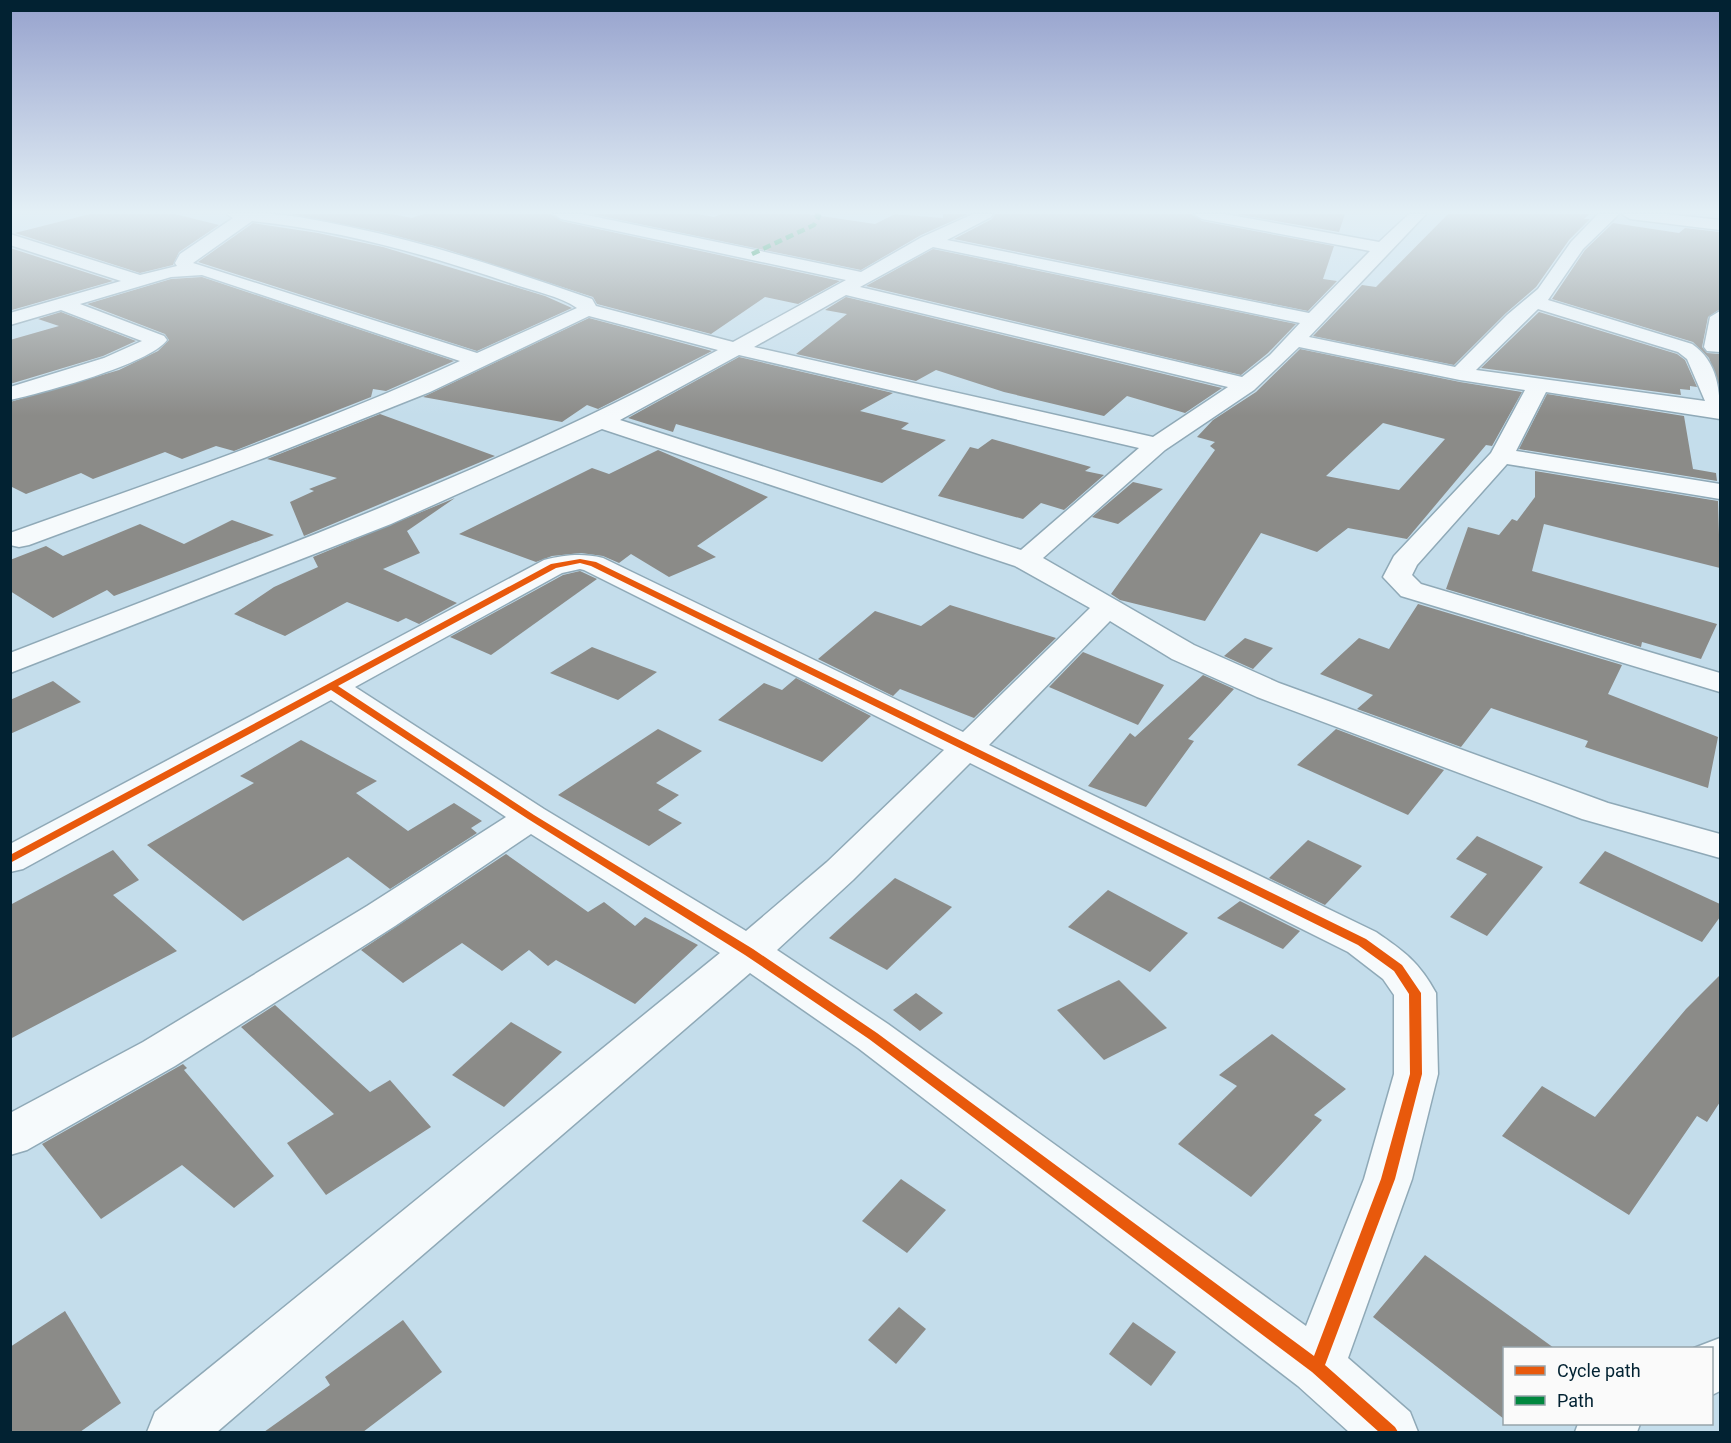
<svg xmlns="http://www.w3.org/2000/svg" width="1731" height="1443" viewBox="0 0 1731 1443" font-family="Roboto,sans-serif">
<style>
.building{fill:#8b8b88;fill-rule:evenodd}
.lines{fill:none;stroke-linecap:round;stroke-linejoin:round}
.minor-casing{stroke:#8fa9b7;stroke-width:3}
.minor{fill:#f6fafc;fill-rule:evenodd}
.quiet{stroke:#00873e;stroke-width:4.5;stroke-dasharray:8 4.5;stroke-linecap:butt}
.cycleway-casing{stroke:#fafafa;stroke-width:4}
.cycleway{fill:#e8590c;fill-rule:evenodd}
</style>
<rect width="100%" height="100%" fill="#c4ddeb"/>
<g class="building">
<path d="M 90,214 L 175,214 L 219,225 L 179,252 L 173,265 L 140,273 L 15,233 Z"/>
<path d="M 290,214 L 392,214 L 412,218 L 423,214 L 551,214 L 561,221 L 840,281 L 798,304 L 765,297 L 711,334 L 597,304 L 593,297 L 442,248 L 381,232 Z"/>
<path d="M 591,214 L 698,214 L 714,217 L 721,214 L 808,214 L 875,224 L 895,214 L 943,218 L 943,214 L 968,214 L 921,235 L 861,270 Z"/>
<path d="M 995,214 L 1192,214 L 1202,221 L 1334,246 L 1323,279 L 1337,281 L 1308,311 L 954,239 L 992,219 Z"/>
<path d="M 1235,214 L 1345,214 L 1339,232 Z"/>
<path d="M 1448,214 L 1590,214 L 1584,219 L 1590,219 L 1569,240 L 1536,287 L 1506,313 L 1454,365 L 1313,336 L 1362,285 L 1376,287 Z"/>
<path d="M 253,223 L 318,233 L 383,247 L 545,296 L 572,308 L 477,351 L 198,262 Z"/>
<path d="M 1613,223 L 1679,233 L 1685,228 L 1720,232 L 1720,309 L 1708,317 L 1702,347 L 1707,353 L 1720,354 L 1720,389 L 1709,358 L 1693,342 L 1552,299 L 1585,250 Z"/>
<path d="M 10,248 L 113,281 L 12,310 Z"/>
<path d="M 933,249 L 1296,324 L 1268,353 L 1241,375 L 866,286 Z"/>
<path d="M 202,277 L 454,361 L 386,391 L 373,389 L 371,397 L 234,451 L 216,446 L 182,459 L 165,452 L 93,479 L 81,473 L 26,494 L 10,486 L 10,402 L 119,370 L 158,351 L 169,340 L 165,334 L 87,304 L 171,279 Z"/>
<path d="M 846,297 L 1222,388 L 1185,413 L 1127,396 L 1104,416 L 1004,392 L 936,370 L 916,381 L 796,354 L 847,314 L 825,310 Z"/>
<path d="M 61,312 L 136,341 L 103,356 L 10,384 L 10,340 L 59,326 L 38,319 Z"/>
<path d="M 1539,312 L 1677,354 L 1685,360 L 1697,387 L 1690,386 L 1690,390 L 1680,389 L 1681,395 L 1481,368 Z"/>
<path d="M 589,318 L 712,351 L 598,409 L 587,405 L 562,422 L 423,397 Z"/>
<path d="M 1300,349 L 1460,382 L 1522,392 L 1492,446 L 1486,445 L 1407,539 L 1348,528 L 1317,552 L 1261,533 L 1205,621 L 1120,600 L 1111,594 L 1215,450 L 1210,446 L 1215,442 L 1197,437 L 1213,420 L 1256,392 ZM 1383,423 L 1445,439 L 1399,490 L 1326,476 Z"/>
<path d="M 739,357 L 893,393 L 860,411 L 909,423 L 901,429 L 946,440 L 882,483 L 676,424 L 673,432 L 628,418 Z"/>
<path d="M 1547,394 L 1684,416 L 1693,469 L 1716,473 L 1717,481 L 1519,449 Z"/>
<path d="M 380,414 L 495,456 L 304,536 L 290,502 L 314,491 L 309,489 L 337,478 L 267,459 Z"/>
<path d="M 992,439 L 1091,467 L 1085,471 L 1104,475 L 1064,510 L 1041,503 L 1023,519 L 938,496 L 970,447 L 978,449 Z"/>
<path d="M 658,450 L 768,497 L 697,546 L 716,557 L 669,577 L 631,554 L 619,563 L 603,556 L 581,553 L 552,556 L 536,562 L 459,534 L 592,468 L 609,474 Z"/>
<path d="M 1535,471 L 1718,501 L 1720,568 L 1544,524 L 1532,571 L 1717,624 L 1701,659 L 1642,642 L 1641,647 L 1446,589 L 1468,527 L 1499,535 L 1512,519 L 1517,521 L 1535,497 Z"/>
<path d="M 1133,482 L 1163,489 L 1118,524 L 1092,517 Z"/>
<path d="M 455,498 L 407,531 L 420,553 L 383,569 L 457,603 L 419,624 L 406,618 L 398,622 L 347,602 L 285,636 L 234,614 L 274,587 L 318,567 L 313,557 Z"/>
<path d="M 232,520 L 274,535 L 114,596 L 107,590 L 53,618 L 10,591 L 10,560 L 46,546 L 63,556 L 140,524 L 184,544 Z"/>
<path d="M 580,571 L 597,579 L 491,655 L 450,637 L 563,575 Z"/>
<path d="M 1418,604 L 1622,665 L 1608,694 L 1718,737 L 1708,788 L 1585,747 L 1588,741 L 1491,708 L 1461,747 L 1357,709 L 1373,695 L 1320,674 L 1359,638 L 1389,649 Z"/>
<path d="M 950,605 L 1056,638 L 974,718 L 900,689 L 893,696 L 818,659 L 875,611 L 921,626 Z"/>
<path d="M 1245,638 L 1273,648 L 1253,669 L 1224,656 Z"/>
<path d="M 592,647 L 657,672 L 618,700 L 550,673 Z"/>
<path d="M 1083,652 L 1164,685 L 1138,725 L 1049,687 Z"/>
<path d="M 1203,675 L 1234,689 L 1188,739 L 1194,741 L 1146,807 L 1088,786 L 1130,733 L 1135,737 Z"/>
<path d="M 796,678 L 871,716 L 822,762 L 718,720 L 764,683 L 782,690 Z"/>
<path d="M 53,681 L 81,702 L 10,734 L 10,700 Z"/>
<path d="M 658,729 L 702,751 L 656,783 L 679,795 L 658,810 L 682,823 L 649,846 L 558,795 Z"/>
<path d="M 1336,729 L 1444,770 L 1408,815 L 1297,765 Z"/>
<path d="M 301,740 L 377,781 L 356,793 L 408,831 L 454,803 L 482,821 L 471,828 L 477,833 L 390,889 L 348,857 L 243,921 L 147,845 L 254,783 L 240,776 Z"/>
<path d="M 1477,836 L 1543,867 L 1487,936 L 1450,917 L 1487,874 L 1456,859 Z"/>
<path d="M 1308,840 L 1362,866 L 1325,905 L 1269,878 Z"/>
<path d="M 113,850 L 139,880 L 113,895 L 177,951 L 10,1039 L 10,905 Z"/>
<path d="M 1605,851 L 1720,904 L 1720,917 L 1702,942 L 1579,883 Z"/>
<path d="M 506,854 L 588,912 L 604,902 L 635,926 L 645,917 L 698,945 L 635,1004 L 556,960 L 548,966 L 529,950 L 502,971 L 462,943 L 403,983 L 361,950 Z"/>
<path d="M 895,878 L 952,907 L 887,970 L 829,938 Z"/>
<path d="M 1108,890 L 1188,933 L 1150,972 L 1068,927 Z"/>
<path d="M 1240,901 L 1300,931 L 1283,949 L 1217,918 Z"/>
<path d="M 1720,975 L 1720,1102 L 1707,1122 L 1697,1116 L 1629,1215 L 1502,1136 L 1542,1086 L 1595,1117 L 1686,1009 Z"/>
<path d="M 1119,980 L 1167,1028 L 1104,1060 L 1057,1010 Z"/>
<path d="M 916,993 L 943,1013 L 920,1031 L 893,1010 Z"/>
<path d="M 275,1005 L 370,1092 L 390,1080 L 431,1127 L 326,1195 L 287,1143 L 334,1114 L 241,1027 Z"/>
<path d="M 511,1022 L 562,1052 L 504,1107 L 452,1075 Z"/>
<path d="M 1272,1034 L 1346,1089 L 1314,1115 L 1322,1120 L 1251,1197 L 1178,1144 L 1237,1086 L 1219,1075 Z"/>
<path d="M 183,1064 L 187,1068 L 184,1070 L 274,1176 L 234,1208 L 182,1165 L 101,1219 L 42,1144 Z"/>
<path d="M 901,1179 L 946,1210 L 907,1253 L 862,1221 Z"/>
<path d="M 1425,1255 L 1554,1348 L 1504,1348 L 1504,1419 L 1373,1317 Z"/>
<path d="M 899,1307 L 926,1329 L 896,1364 L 868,1340 Z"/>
<path d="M 65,1311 L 121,1403 L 80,1432 L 10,1432 L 10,1347 Z"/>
<path d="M 403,1320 L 442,1372 L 363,1432 L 264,1432 L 330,1385 L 325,1377 Z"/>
<path d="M 1133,1322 L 1176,1352 L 1151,1386 L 1109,1354 Z"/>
</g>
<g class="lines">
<g class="minor-casing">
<g id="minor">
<path d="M 227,214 C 268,210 309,218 350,227 C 432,244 512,271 592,299 L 596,306 L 733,342 L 846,280 L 561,219 L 553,214 L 582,214 L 861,272 L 922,237 L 973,214 L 993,214 L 991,217 L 947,240 L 1309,313 L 1370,251 L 1202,219 L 1194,214 L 1225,214 L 1379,242 L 1409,214 L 1426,214 L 1309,337 L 1455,367 L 1507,315 L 1538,289 L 1571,242 L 1598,214 L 1619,214 L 1583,249 L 1548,300 L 1692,344 C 1718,362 1720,390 1720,419 L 1546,392 L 1516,451 L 1720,484 L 1720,499 L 1507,464 L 1417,565 L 1412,575 L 1421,584 L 1720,673 L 1720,692 L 1401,596 L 1383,577 L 1394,556 L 1491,453 L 1525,390 L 1460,380 L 1299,347 L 1254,390 L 1165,450 L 1043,558 L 1194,645 L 1279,683 L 1608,803 L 1720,834 L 1720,858 L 1582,819 L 1257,697 L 1172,659 L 1110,621 L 989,745 L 1376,932 C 1405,952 1419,962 1436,993 L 1438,1074 L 1412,1179 L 1348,1358 L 1410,1412 L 1418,1432 L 1349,1432 L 1298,1386 L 858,1048 L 750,973 L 217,1432 L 147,1432 L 155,1412 L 720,953 L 531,834 L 395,926 L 175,1066 L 27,1150 L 10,1155 L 10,1113 L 143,1042 L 367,906 L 506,817 L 331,700 L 23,869 L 10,872 L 10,844 L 544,560 C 566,555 581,553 603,558 L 963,732 L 1090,608 L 1015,566 L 602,429 L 391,524 L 10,673 L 10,653 C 250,559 491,473 718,350 L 589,316 L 430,392 L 264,458 L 29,545 L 19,547 L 10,545 L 10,533 C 161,479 314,428 460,361 L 202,275 L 171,277 L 80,304 L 164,336 L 167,340 C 150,364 42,393 10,400 L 10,387 L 104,358 L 142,341 L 61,310 L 10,325 L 10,313 L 121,281 L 10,245 L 10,234 L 140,275 L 177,266 L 175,263 L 180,254 L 233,218 ZM 252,221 C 341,230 428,255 513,284 C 533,291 560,296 577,308 L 477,353 L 193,263 ZM 933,247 L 1300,323 L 1270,355 L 1242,377 L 860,287 ZM 846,295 L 1228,387 L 1153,437 L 754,347 ZM 1538,309 L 1678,352 L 1687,359 L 1705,401 L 1476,370 ZM 739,355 L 1139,448 L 1021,550 L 620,420 ZM 580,569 L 584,570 L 944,750 L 827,862 L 746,931 L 544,809 L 355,687 L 562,573 ZM 970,763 L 1348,952 L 1383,979 L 1394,995 L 1394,1074 L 1364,1179 L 1306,1326 L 888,1024 L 777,950 L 853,880 Z"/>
<path d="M 1622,214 L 1666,214 L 1720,220 L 1720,230 L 1630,219 Z"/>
<path d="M 1720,311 L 1720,352 L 1707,351 L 1704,347 L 1710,317 Z"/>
<path d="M 1720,1338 L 1720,1391 L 1712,1395 L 1712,1348 L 1694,1348 Z"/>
<path d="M 1578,1424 L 1640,1424 L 1637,1432 L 1575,1432 Z"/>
</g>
</g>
<use href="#minor" class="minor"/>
<path class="quiet" d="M 752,254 L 814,225 L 819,216 L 814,214"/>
<g class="cycleway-casing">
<path id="cycleway" d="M 580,559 L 596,562 L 1366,939 L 1402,965 L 1421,993 L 1422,1074 L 1395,1179 L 1325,1365 L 1395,1427 L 1398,1432 L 1379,1432 L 1312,1372 L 869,1039 L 745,955 L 528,819 L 331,690 L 10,863 L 10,855 L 551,564 ZM 580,563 L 591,566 L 1358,945 L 1394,971 L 1409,994 L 1410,1074 L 1381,1179 L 1314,1356 L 877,1033 L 753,949 L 534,815 L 338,686 L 556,568 Z"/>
</g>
<use href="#cycleway" class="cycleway"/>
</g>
<linearGradient id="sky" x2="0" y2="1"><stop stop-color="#96a2cd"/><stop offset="0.51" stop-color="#e4f0f6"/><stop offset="1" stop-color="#e4f0f6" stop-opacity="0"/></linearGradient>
<rect width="1731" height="416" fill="url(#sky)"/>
<rect width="1731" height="1443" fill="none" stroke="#022232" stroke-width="24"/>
<rect x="1503" y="1347" width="210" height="78" fill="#fafafa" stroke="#97a4aa" stroke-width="1.5"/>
<rect x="1515" y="1366" width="30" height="9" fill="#e8590c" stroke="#97a4aa" stroke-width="1.5"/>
<text x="1557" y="1377" font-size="18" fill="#022232">Cycle path</text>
<rect x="1515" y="1396" width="30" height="9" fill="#00873e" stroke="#97a4aa" stroke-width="1.5"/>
<text x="1557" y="1407" font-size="18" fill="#022232">Path</text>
</svg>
